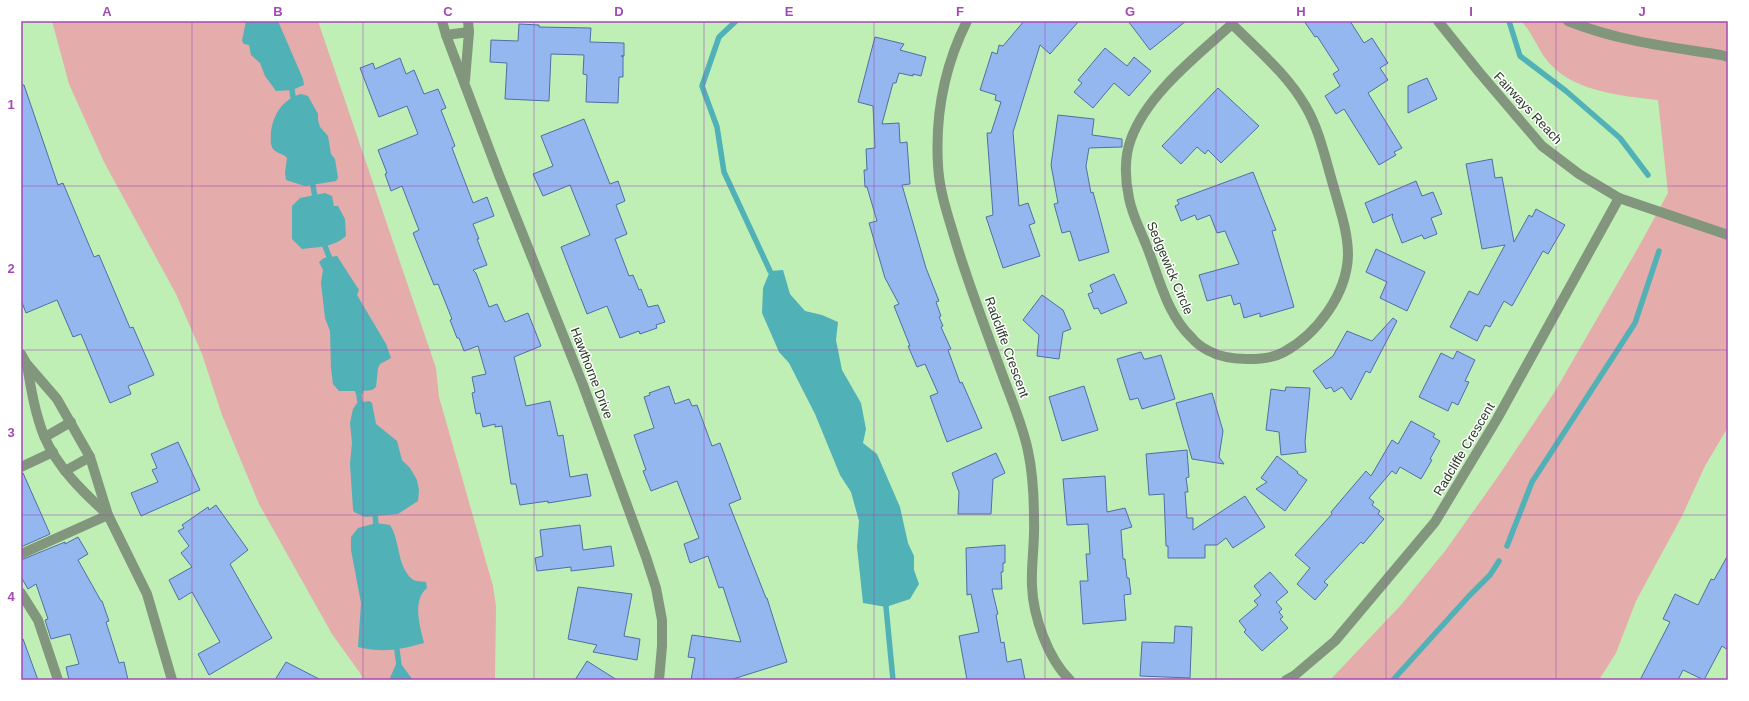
<svg xmlns="http://www.w3.org/2000/svg" width="1749" height="701" viewBox="0 0 1749 701" font-family="Arial,sans-serif">
<style>
.green{fill:#e4acab}
.water{fill:#50b1b6}
.lines{fill:none;stroke-linecap:round;stroke-linejoin:round}
.stream{stroke:#50b1b6;stroke-width:5.5}
.building{fill:#95b7f0;stroke:#4f6fa3}
.minor{stroke:#82967e;stroke-width:10}
.grid{fill:none;stroke:#a34ab6;stroke-width:1;stroke-opacity:0.55}
.labels{text-anchor:middle;dominant-baseline:central;stroke-width:3;stroke-linejoin:round;paint-order:stroke}
.street-label{font-size:13px;fill:#273923;stroke:#fff}
.neatline{fill:none;stroke:#a34ab6;stroke-width:1.5}
.grid-label{font-size:13px;text-anchor:middle;font-weight:bold;fill:#a34ab6}
</style>
<rect width="100%" height="100%" fill="#c0efb6"/>
<g class="green">
<path d="M 52,21 L 318,21 L 436,368 L 439,397 L 493,586 L 496,606 L 495,680 L 363,680 L 360,673 L 332,634 L 259,504 L 222,415 L 202,354 L 176,294 L 104,162 L 69,84 Z"/>
<path d="M 1521,21 L 1728,21 L 1728,427 L 1705,466 L 1682,516 L 1636,601 L 1616,653 L 1599,680 L 1330,680 L 1400,606 L 1445,551 L 1497,478 L 1554,393 L 1638,248 L 1668,193 L 1658,100 C 1623,96 1576,92 1550,64 C 1538,51 1533,33 1521,21 Z"/>
</g>
<g class="water">
<path d="M 246,21 L 278,21 L 303,79 L 304,85 L 292,90 L 276,91 L 265,76 L 260,63 L 251,55 L 249,45 L 244,44 L 242,41 Z"/>
<path d="M 301,94 L 308,96 L 318,114 L 318,120 L 320,127 L 328,136 L 331,154 L 335,159 L 338,178 L 336,181 L 305,186 L 286,180 L 285,173 L 287,158 C 283,153 274,153 272,147 C 270,143 271,136 271,132 C 273,114 283,99 301,94 Z"/>
<path d="M 325,193 L 332,196 L 334,206 L 338,206 L 345,219 L 346,236 C 334,247 318,247 302,249 L 292,239 L 292,206 L 300,198 Z"/>
<path d="M 337,256 L 359,290 L 357,295 L 386,344 L 391,358 L 380,364 L 378,368 L 376,387 L 372,390 L 363,391 L 363,394 L 356,394 L 355,391 L 339,391 L 333,384 L 331,368 L 330,331 L 325,318 L 321,283 L 323,270 L 319,262 L 324,258 Z"/>
<path d="M 783,270 L 790,294 L 805,311 L 822,315 L 838,322 L 836,340 L 842,370 L 861,403 L 866,429 L 863,443 L 877,454 L 900,507 L 908,543 L 914,556 L 914,570 L 919,584 L 910,599 L 886,607 L 863,603 L 857,547 L 859,521 L 851,492 L 840,475 L 815,414 L 789,363 L 779,352 L 762,313 L 763,288 L 770,271 Z"/>
<path d="M 369,401 L 372,403 L 376,424 L 397,441 L 402,460 L 410,468 L 417,480 L 419,490 L 418,501 L 398,514 L 365,517 L 354,512 L 353,509 L 350,464 L 352,443 L 350,423 L 353,409 L 357,403 Z"/>
<path d="M 376,523 L 390,525 C 400,540 397,565 411,578 C 414,582 421,581 426,582 L 427,588 C 412,600 420,626 424,643 C 398,650 384,653 358,647 L 361,603 L 351,550 L 351,537 L 358,528 Z"/>
<path d="M 398,660 L 413,680 L 389,680 Z"/>
</g>
<g class="lines">
<g class="stream">
<path d="M 736,21 L 719,37 L 702,86 L 717,127 L 724,172 L 770,271"/>
<path d="M 1509,21 L 1520,56 L 1566,91 L 1620,138 L 1648,175"/>
<path d="M 290,85 L 292,90 L 294,103"/>
<path d="M 312,180 L 316,203"/>
<path d="M 323,241 L 332,264"/>
<path d="M 358,388 L 361,409"/>
<path d="M 375,509 L 376,530"/>
<path d="M 1507,546 L 1532,482 L 1635,323 L 1659,251"/>
<path d="M 886,607 L 893,680"/>
<path d="M 396,643 L 401,680"/>
<path d="M 1393,680 L 1469,596 L 1490,575 L 1499,561"/>
</g>
</g>
<g class="building">
<path d="M 1024,21 L 1079,21 L 1050,54 L 1040,45 L 1013,132 L 1019,206 L 1028,203 L 1035,223 L 1029,225 L 1040,256 L 1003,268 L 986,217 L 993,215 L 987,133 L 991,133 L 1001,102 L 995,100 L 996,95 L 980,90 L 992,52 L 997,54 L 999,45 L 1003,46 Z"/>
<path d="M 1128,21 L 1186,21 L 1150,50 Z"/>
<path d="M 1304,21 L 1350,21 L 1364,43 L 1372,38 L 1388,63 L 1380,68 L 1388,80 L 1368,93 L 1402,148 L 1394,152 L 1396,155 L 1379,165 L 1344,109 L 1336,114 L 1325,96 L 1340,86 L 1333,74 L 1339,70 L 1317,36 L 1315,37 Z"/>
<path d="M 519,24 L 539,25 L 539,27 L 591,28 L 590,42 L 624,43 L 624,56 L 621,56 L 623,56 L 623,77 L 619,77 L 618,103 L 586,102 L 587,75 L 583,74 L 584,55 L 551,54 L 549,101 L 505,99 L 507,63 L 490,62 L 491,40 L 518,41 Z"/>
<path d="M 875,37 L 904,44 L 900,50 L 926,57 L 921,76 L 913,74 L 913,76 L 899,73 L 896,83 L 893,83 L 882,124 L 899,123 L 900,143 L 907,142 L 910,184 L 902,185 L 926,268 L 939,301 L 936,302 L 941,316 L 939,317 L 943,326 L 941,327 L 951,349 L 948,350 L 960,383 L 962,382 L 982,428 L 947,442 L 930,396 L 938,393 L 925,364 L 917,367 L 908,346 L 910,346 L 894,306 L 899,304 L 885,278 L 869,223 L 877,221 L 867,187 L 865,187 L 864,170 L 867,170 L 866,149 L 875,148 L 873,106 L 858,102 Z"/>
<path d="M 1105,48 L 1127,66 L 1134,57 L 1151,71 L 1129,96 L 1114,83 L 1093,108 L 1074,92 L 1082,83 L 1078,80 Z"/>
<path d="M 400,58 L 406,74 L 414,70 L 424,94 L 438,89 L 446,108 L 441,110 L 455,146 L 452,148 L 473,203 L 487,197 L 494,216 L 473,224 L 479,239 L 477,239 L 487,265 L 473,270 L 476,273 L 489,307 L 497,304 L 505,322 L 528,313 L 541,346 L 514,357 L 526,406 L 550,401 L 558,436 L 563,435 L 570,477 L 587,474 L 591,496 L 548,503 L 548,501 L 520,505 L 516,484 L 511,484 L 502,426 L 495,427 L 495,424 L 483,427 L 480,413 L 476,414 L 472,393 L 475,392 L 472,377 L 486,374 L 478,346 L 464,351 L 459,338 L 457,338 L 450,320 L 452,319 L 438,284 L 434,285 L 413,233 L 419,230 L 402,186 L 391,191 L 385,174 L 387,173 L 378,150 L 418,134 L 407,106 L 379,117 L 360,68 L 373,63 L 375,69 Z"/>
<path d="M 1427,78 L 1437,99 L 1408,113 L 1408,86 Z"/>
<path d="M 21,85 L 24,85 L 58,185 L 63,183 L 94,257 L 99,255 L 130,328 L 133,327 L 154,375 L 128,386 L 131,394 L 110,403 L 81,334 L 73,337 L 57,300 L 26,313 L 21,300 Z"/>
<path d="M 1218,88 L 1259,126 L 1221,163 L 1208,150 L 1205,154 L 1197,147 L 1181,164 L 1162,146 Z"/>
<path d="M 1058,115 L 1094,119 L 1092,135 L 1122,139 L 1122,147 L 1089,148 L 1086,166 L 1091,193 L 1093,192 L 1109,252 L 1079,261 L 1070,231 L 1062,233 L 1054,204 L 1058,203 L 1051,165 Z"/>
<path d="M 584,119 L 610,184 L 618,181 L 625,201 L 616,205 L 627,234 L 615,239 L 629,276 L 633,275 L 639,290 L 641,289 L 648,307 L 658,305 L 665,322 L 656,325 L 657,328 L 640,334 L 639,331 L 620,338 L 607,306 L 587,314 L 561,247 L 590,235 L 570,185 L 543,196 L 533,174 L 553,166 L 541,136 Z"/>
<path d="M 1492,159 L 1495,178 L 1502,177 L 1514,242 L 1529,215 L 1532,217 L 1536,209 L 1565,225 L 1548,254 L 1543,251 L 1512,306 L 1504,301 L 1490,327 L 1485,325 L 1477,341 L 1450,327 L 1469,291 L 1478,295 L 1505,245 L 1482,249 L 1466,164 Z"/>
<path d="M 1253,172 L 1276,230 L 1272,231 L 1294,307 L 1260,317 L 1260,313 L 1244,318 L 1240,303 L 1234,305 L 1231,295 L 1207,301 L 1199,275 L 1239,264 L 1225,231 L 1217,233 L 1210,215 L 1197,220 L 1195,215 L 1181,221 L 1175,206 L 1179,204 L 1177,200 Z"/>
<path d="M 1416,181 L 1422,196 L 1433,192 L 1442,214 L 1431,218 L 1437,234 L 1424,239 L 1422,235 L 1402,243 L 1392,217 L 1393,214 L 1373,223 L 1365,203 Z"/>
<path d="M 1376,249 L 1425,272 L 1407,311 L 1380,298 L 1387,282 L 1366,272 Z"/>
<path d="M 1114,274 L 1127,303 L 1101,314 L 1098,308 L 1094,309 L 1088,294 L 1093,292 L 1090,285 Z"/>
<path d="M 1042,295 L 1063,310 L 1071,329 L 1063,332 L 1059,359 L 1037,356 L 1039,335 L 1023,320 Z"/>
<path d="M 1393,318 L 1397,321 L 1370,373 L 1366,371 L 1351,400 L 1342,387 L 1334,392 L 1331,387 L 1326,389 L 1313,371 L 1333,356 L 1347,331 L 1372,341 Z"/>
<path d="M 1457,351 L 1475,360 L 1465,381 L 1469,382 L 1458,405 L 1452,402 L 1448,411 L 1419,397 L 1441,353 L 1453,359 Z"/>
<path d="M 1141,352 L 1144,359 L 1146,359 L 1161,355 L 1175,399 L 1142,409 L 1138,398 L 1130,400 L 1117,359 Z"/>
<path d="M 669,386 L 675,404 L 689,399 L 692,406 L 697,405 L 712,446 L 720,443 L 741,499 L 729,504 L 766,598 L 767,598 L 787,662 L 730,680 L 691,680 L 695,658 L 688,657 L 692,635 L 741,642 L 723,587 L 719,588 L 708,556 L 690,563 L 684,544 L 699,538 L 677,481 L 651,491 L 643,471 L 646,470 L 634,435 L 654,428 L 644,397 L 650,395 L 649,393 Z"/>
<path d="M 1084,386 L 1098,430 L 1062,441 L 1049,397 Z"/>
<path d="M 1286,387 L 1310,388 L 1305,442 L 1306,452 L 1281,455 L 1279,432 L 1266,430 L 1271,389 L 1285,391 Z"/>
<path d="M 1212,393 L 1223,431 L 1219,457 L 1224,464 L 1192,459 L 1176,403 Z"/>
<path d="M 1411,421 L 1435,434 L 1433,437 L 1440,441 L 1430,459 L 1432,460 L 1421,479 L 1400,467 L 1396,474 L 1392,471 L 1369,498 L 1374,502 L 1372,505 L 1380,511 L 1378,514 L 1384,519 L 1363,544 L 1361,542 L 1324,582 L 1328,585 L 1315,600 L 1297,584 L 1310,568 L 1295,555 L 1332,514 L 1331,512 L 1366,471 L 1371,476 L 1392,440 L 1398,444 Z"/>
<path d="M 178,442 L 200,490 L 141,516 L 131,493 L 158,482 L 152,470 L 157,468 L 151,454 Z"/>
<path d="M 1187,450 L 1189,477 L 1186,478 L 1188,492 L 1185,492 L 1187,518 L 1193,518 L 1193,530 L 1245,496 L 1265,527 L 1233,548 L 1226,538 L 1217,545 L 1205,545 L 1205,558 L 1168,558 L 1168,546 L 1166,546 L 1164,494 L 1149,495 L 1146,454 Z"/>
<path d="M 996,453 L 1005,473 L 993,479 L 991,514 L 958,514 L 959,492 L 952,473 Z"/>
<path d="M 1277,456 L 1298,472 L 1297,473 L 1307,480 L 1285,511 L 1256,489 L 1267,482 L 1261,478 Z"/>
<path d="M 21,473 L 23,473 L 50,534 L 21,547 Z"/>
<path d="M 1105,476 L 1107,512 L 1125,508 L 1132,527 L 1121,530 L 1123,559 L 1125,559 L 1127,578 L 1129,578 L 1131,594 L 1124,595 L 1126,620 L 1083,624 L 1080,581 L 1088,581 L 1086,554 L 1090,554 L 1088,524 L 1067,525 L 1063,479 Z"/>
<path d="M 216,505 L 248,550 L 230,564 L 272,638 L 209,675 L 198,654 L 220,642 L 192,592 L 179,600 L 169,580 L 192,567 L 181,553 L 189,546 L 178,531 L 184,528 L 182,525 L 208,507 L 209,510 Z"/>
<path d="M 580,525 L 583,550 L 611,546 L 614,566 L 571,571 L 571,567 L 537,571 L 535,558 L 543,556 L 540,530 Z"/>
<path d="M 78,537 L 88,554 L 78,560 L 101,601 L 102,601 L 109,621 L 106,622 L 119,663 L 124,662 L 128,680 L 69,680 L 66,667 L 79,664 L 70,634 L 51,639 L 45,620 L 48,619 L 36,584 L 28,589 L 21,577 L 21,560 L 65,542 L 65,544 Z"/>
<path d="M 1005,545 L 1005,563 L 1003,563 L 1003,572 L 1001,572 L 1002,589 L 992,589 L 998,614 L 996,615 L 1001,643 L 1004,642 L 1007,662 L 1021,659 L 1025,680 L 967,680 L 959,636 L 979,632 L 971,594 L 967,595 L 966,548 Z"/>
<path d="M 1728,555 L 1728,650 L 1722,646 L 1704,680 L 1683,670 L 1678,680 L 1640,680 L 1670,622 L 1663,619 L 1675,594 L 1698,605 L 1711,579 L 1714,580 Z"/>
<path d="M 1270,572 L 1288,592 L 1276,602 L 1282,609 L 1279,612 L 1283,617 L 1280,619 L 1288,628 L 1262,651 L 1244,632 L 1246,630 L 1239,621 L 1258,605 L 1254,601 L 1261,595 L 1254,586 Z"/>
<path d="M 578,587 L 632,594 L 624,636 L 640,639 L 637,660 L 593,652 L 597,645 L 568,639 Z"/>
<path d="M 1175,626 L 1192,627 L 1190,678 L 1140,676 L 1142,642 L 1174,643 Z"/>
<path d="M 21,639 L 23,639 L 38,680 L 21,680 Z"/>
<path d="M 587,661 L 617,680 L 575,680 Z"/>
<path d="M 286,662 L 321,680 L 275,680 Z"/>
</g>
<g class="lines">
<g class="minor">
<path d="M 442,21 L 446,35 L 499,175 L 583,385 L 646,557 L 656,588 L 662,620 L 662,646 L 659,680"/>
<path d="M 967,21 C 944,67 935,113 938,165 C 939,189 947,213 954,236 C 968,284 987,332 1004,379 C 1013,403 1023,427 1028,451 C 1033,474 1034,497 1034,520 C 1035,542 1031,564 1032,586 C 1033,616 1048,659 1070,680"/>
<path d="M 1438,21 L 1479,72 L 1542,146 L 1579,174 L 1619,198 L 1728,235"/>
<path d="M 1568,21 C 1618,41 1669,47 1721,55 L 1728,57"/>
<path d="M 1232,24 C 1258,50 1288,75 1306,107 C 1320,131 1326,162 1334,188 C 1340,210 1348,232 1348,255 C 1347,294 1317,334 1284,352 C 1266,362 1227,361 1209,351 C 1203,348 1196,343 1192,338 C 1167,315 1159,277 1147,247 C 1141,231 1132,215 1129,198 C 1125,180 1124,157 1131,139 C 1147,94 1198,55 1232,24 L 1233,21"/>
<path d="M 446,35 L 469,32"/>
<path d="M 465,80 L 469,32 L 468,21"/>
<path d="M 21,354 L 26,363 L 57,399 L 90,457 L 108,515 L 147,594 L 172,680"/>
<path d="M 27,365 C 31,389 35,413 44,436 C 57,467 83,492 107,514"/>
<path d="M 45,437 L 71,422"/>
<path d="M 21,467 L 53,452"/>
<path d="M 65,471 L 90,457"/>
<path d="M 21,554 L 108,515"/>
<path d="M 21,593 L 38,620 L 58,680"/>
<path d="M 1286,680 L 1295,675 L 1335,641 L 1435,522 L 1497,419 L 1619,198"/>
</g>
</g>
<path class="grid" d="M 192,21 L 192,680M 363,21 L 363,680M 534,21 L 534,680M 704,21 L 704,680M 874,21 L 874,680M 1045,21 L 1045,680M 1216,21 L 1216,680M 1386,21 L 1386,680M 1556,21 L 1556,680M 21,186 L 1728,186M 21,350 L 1728,350M 21,515 L 1728,515"/>
<g class="labels">
<g class="street-label">
<text transform="translate(1528 108) rotate(47)">Fairways Reach</text>
<text transform="translate(1170 268) rotate(67)">Sedgewick Circle</text>
<text transform="translate(1007 347) rotate(70)">Radcliffe Crescent</text>
<text transform="translate(592 373) rotate(69)">Hawthorne Drive</text>
<text transform="translate(1464 449) rotate(-59)">Radcliffe Crescent</text>
</g>
</g>
<rect width="1749" height="701" fill="none" stroke="#ffffff" stroke-width="44"/>
<rect x="22" y="22" width="1705" height="657" class="neatline"/>
<g class="grid-label">
<text x="107" y="16">A</text>
<text x="278" y="16">B</text>
<text x="448" y="16">C</text>
<text x="619" y="16">D</text>
<text x="789" y="16">E</text>
<text x="960" y="16">F</text>
<text x="1130" y="16">G</text>
<text x="1301" y="16">H</text>
<text x="1471" y="16">I</text>
<text x="1642" y="16">J</text>
<text x="11" y="109">1</text>
<text x="11" y="273">2</text>
<text x="11" y="437">3</text>
<text x="11" y="601">4</text>
</g>
</svg>
